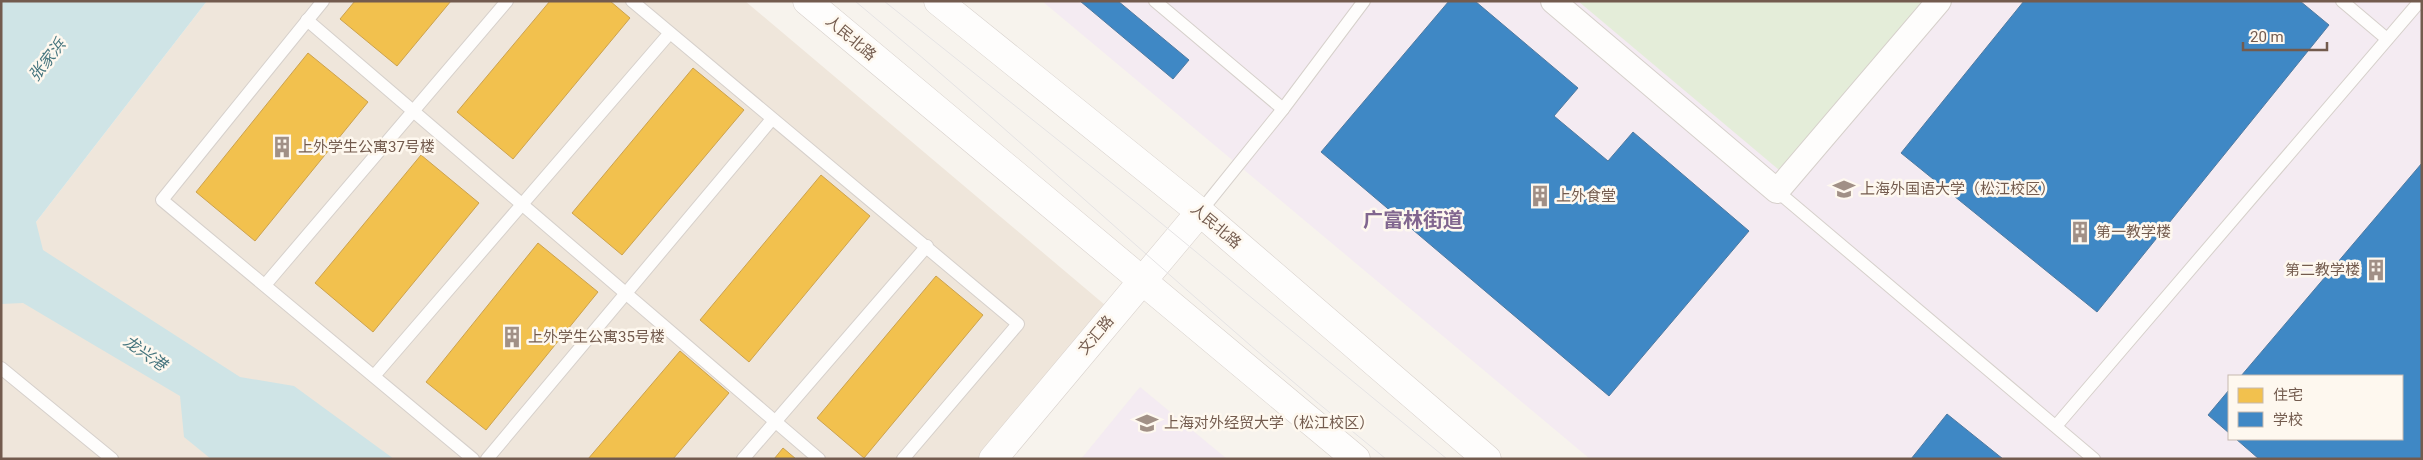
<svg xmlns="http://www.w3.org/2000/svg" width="2423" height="460" viewBox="0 0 2423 460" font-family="Roboto,'Noto Sans SC',sans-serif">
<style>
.residential{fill:#efe6db}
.education{fill:#f4ebf2;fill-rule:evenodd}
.green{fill:#e4edd9}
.water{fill:#cfe4e6}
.homes{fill:#f2c14e;stroke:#cca24e}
.schools{fill:#3f88c5;stroke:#4f7aa1}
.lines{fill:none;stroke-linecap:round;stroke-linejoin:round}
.lane-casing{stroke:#d6d0cb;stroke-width:14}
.street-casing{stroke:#d6d0cb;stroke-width:26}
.secondary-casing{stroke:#d7d0cb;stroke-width:29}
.lane{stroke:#fefdfc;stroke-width:12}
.street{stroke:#fefdfc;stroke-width:24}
.secondary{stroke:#fefdfc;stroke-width:28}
.tram{stroke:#e5e3e4;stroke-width:1}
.labels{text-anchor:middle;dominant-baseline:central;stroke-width:5;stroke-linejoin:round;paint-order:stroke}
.street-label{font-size:15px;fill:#735b4e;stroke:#fef8ef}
.poi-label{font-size:15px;fill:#735b4e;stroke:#fef8ef;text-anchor:start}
.water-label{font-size:16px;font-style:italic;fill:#46757e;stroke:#fef8ef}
.district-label{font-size:20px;font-weight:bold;fill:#81668f;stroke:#fef8ef}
</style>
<rect width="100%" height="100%" fill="#f7f3ed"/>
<path class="residential" d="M 207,1 L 745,1 L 1105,305 L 979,459 L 1,459 L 1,261 L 36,222 Z"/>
<g class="education">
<path d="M 1042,1 L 2422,1 L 2422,459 L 1590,459 ZM 2229,376 L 2402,376 L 2402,439 L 2229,439 Z"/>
<path d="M 1140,387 L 1227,459 L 1081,459 Z"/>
</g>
<path class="green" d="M 1578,1 L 1930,1 L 1784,174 Z"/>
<path class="water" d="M 1,1 L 207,1 L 36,222 L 43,250 L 240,377 L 294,386 L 394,459 L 211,459 L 184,437 L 180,396 L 23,303 L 1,304 Z"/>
<g class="homes">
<path d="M 355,1 L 451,1 L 397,66 L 340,19 Z"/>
<path d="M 550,1 L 610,1 L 630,18 L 513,159 L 457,112 Z"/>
<path d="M 308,53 L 368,102 L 255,241 L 196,192 Z"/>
<path d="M 693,68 L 744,110 L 622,255 L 572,213 Z"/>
<path d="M 421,155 L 479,203 L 373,332 L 315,283 Z"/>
<path d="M 821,175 L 870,216 L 749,362 L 700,320 Z"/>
<path d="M 538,243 L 598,292 L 486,430 L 426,382 Z"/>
<path d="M 936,276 L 983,315 L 864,458 L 817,418 Z"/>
<path d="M 680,351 L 729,393 L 673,459 L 588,459 Z"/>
<path d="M 783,448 L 796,459 L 774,459 Z"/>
</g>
<g class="schools">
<path d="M 1080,1 L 1118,1 L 1189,60 L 1173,79 Z"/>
<path d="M 1449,1 L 1475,1 L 1578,88 L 1554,116 L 1608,161 L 1633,132 L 1749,231 L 1609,396 L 1321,152 Z"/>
<path d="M 2024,1 L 2300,1 L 2329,25 L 2097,312 L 1901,153 Z"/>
<path d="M 2422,163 L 2422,459 L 2259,459 L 2236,439 L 2402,439 L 2402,376 L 2241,376 Z"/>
<path d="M 2229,390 L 2229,433 L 2208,415 Z"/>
<path d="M 1947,414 L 2003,459 L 1911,459 Z"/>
</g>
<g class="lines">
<g class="lane-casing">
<g id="lane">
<path d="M 323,1 L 162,200 L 473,459"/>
<path d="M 632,1 L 1018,324 L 903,459"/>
<path d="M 1155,1 L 1283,109"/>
<path d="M 2342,1 L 2387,39"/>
<path d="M 307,20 L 819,459"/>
<path d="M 1777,191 L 2094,459"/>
<path d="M 1200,212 L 1283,109 L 1364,1"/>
<path d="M 265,285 L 507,1"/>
<path d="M 1,368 L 112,459"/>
<path d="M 374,376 L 669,34"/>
<path d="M 2056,426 L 2420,1"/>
<path d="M 487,459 L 772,119"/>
<path d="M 743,459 L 927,246"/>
</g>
</g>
<g class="street-casing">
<path id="street" d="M 1553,1 L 1777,191 L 1939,1"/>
</g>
<g class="secondary-casing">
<g id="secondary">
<path d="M 807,1 L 1356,459"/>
<path d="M 938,1 L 1200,212 L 1487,459"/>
<path d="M 993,459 L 1200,212"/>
</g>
</g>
<use href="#lane" class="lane"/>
<use href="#street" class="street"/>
<use href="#secondary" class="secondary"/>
<g class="tram">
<path d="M 855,1 C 1035,150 1204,312 1386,459"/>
<path d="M 884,1 L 1138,204 L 1447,459"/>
</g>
</g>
<defs>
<g id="building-bare" transform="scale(1.725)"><path d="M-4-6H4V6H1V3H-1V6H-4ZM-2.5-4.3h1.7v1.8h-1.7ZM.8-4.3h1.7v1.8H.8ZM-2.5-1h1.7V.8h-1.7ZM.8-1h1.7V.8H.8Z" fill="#a19086" stroke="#fef8ef" stroke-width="2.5" paint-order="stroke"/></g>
<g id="university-bare" transform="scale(1.725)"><path d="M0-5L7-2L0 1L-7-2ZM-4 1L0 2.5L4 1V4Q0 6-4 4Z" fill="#a19086" stroke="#fef8ef" stroke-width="2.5" paint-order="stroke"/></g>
</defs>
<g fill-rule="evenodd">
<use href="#building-bare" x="282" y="147"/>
<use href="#university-bare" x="1844" y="189"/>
<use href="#building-bare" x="1540" y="196"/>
<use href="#building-bare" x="2080" y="232"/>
<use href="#building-bare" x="2376" y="270"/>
<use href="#building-bare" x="512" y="337"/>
<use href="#university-bare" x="1147" y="423"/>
</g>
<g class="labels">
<g class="street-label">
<text transform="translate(851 38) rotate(40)">人民北路</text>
<text transform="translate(1216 226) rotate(40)">人民北路</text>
<text transform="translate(1096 335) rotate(-50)">文汇路</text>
</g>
<g class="poi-label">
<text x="298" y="147">上外学生公寓37号楼</text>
<text x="1860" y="189">上海外国语大学（松江校区）</text>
<text x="1556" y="196">上外食堂</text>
<text x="2096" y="232">第一教学楼</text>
<text x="2360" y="270" text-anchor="end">第二教学楼</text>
<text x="528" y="337">上外学生公寓35号楼</text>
<text x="1164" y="423">上海对外经贸大学（松江校区）</text>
</g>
<g class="water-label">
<text transform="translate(47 60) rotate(-52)">张家浜</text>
<text transform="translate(145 353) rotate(35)">龙兴港</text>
</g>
<g class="district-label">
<text x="1413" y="220">广富林街道</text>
</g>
</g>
<rect width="2423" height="460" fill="none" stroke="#735b4e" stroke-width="5"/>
<rect x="2228" y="375" width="175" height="65" fill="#fef8ef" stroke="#c6b9af"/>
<rect x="2238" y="388" width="25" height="15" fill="#f2c14e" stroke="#c6b9af"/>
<text x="2273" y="400" font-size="15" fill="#735b4e">住宅</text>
<rect x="2238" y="412" width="25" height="15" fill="#3f88c5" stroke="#c6b9af"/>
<text x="2273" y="425" font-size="15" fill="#735b4e">学校</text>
<path d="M2243 42v8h84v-8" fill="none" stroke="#735b4e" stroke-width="2.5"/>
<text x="2250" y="42" font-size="15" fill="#735b4e" stroke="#fef8ef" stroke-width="4" paint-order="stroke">20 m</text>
</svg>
